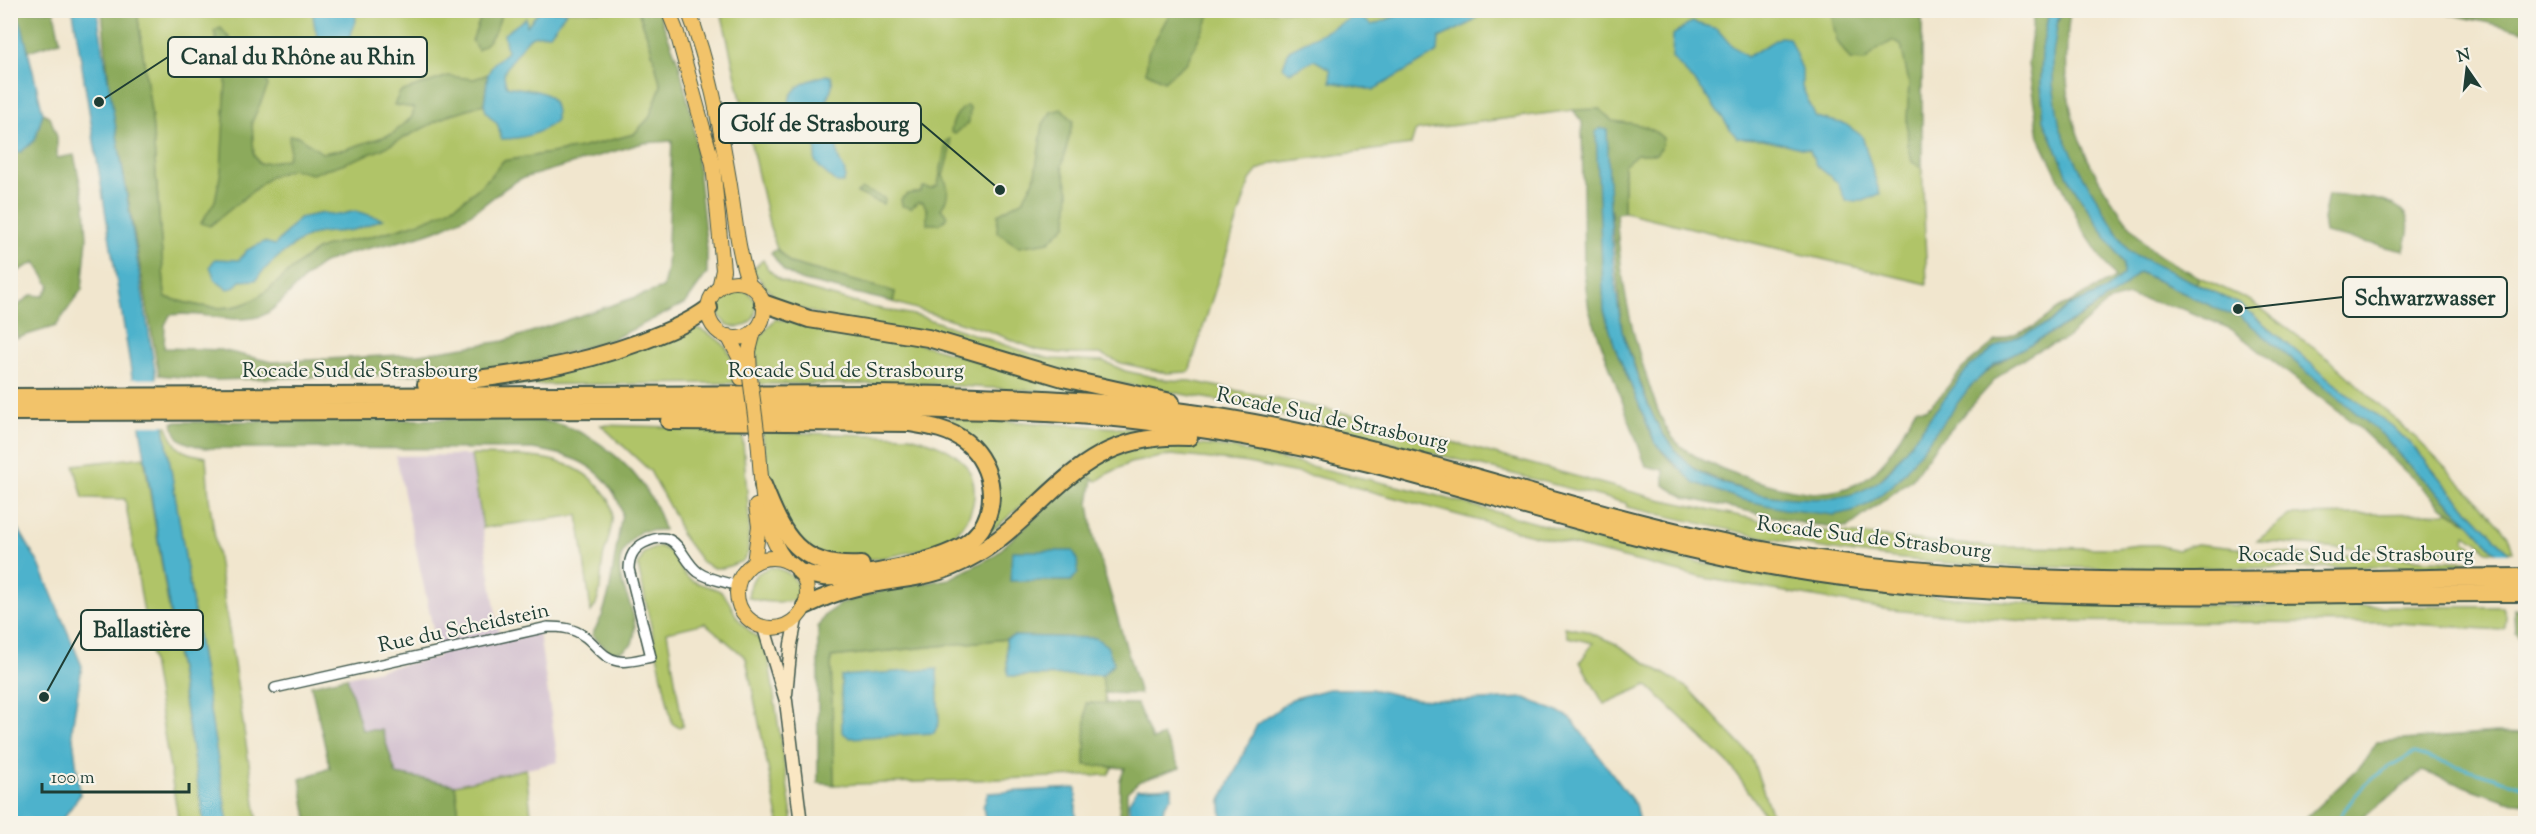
<svg xmlns="http://www.w3.org/2000/svg" width="2536" height="834" viewBox="0 0 2536 834" font-family="'Sorts Mill Goudy',serif">
<style>
.industrial{fill:#d0bdce}
.green{fill:#b0c468;stroke:#68804e;stroke-width:1.5}
.forest{fill:#8caa5c;stroke:#567448;stroke-width:1.5;fill-rule:evenodd}
.water{fill:#4db2cc;stroke:#367880;stroke-width:1.5}
.pier{fill:#f1e6ce}
.lines{fill:none;stroke-linecap:round;stroke-linejoin:round}
.stream{stroke:#4db2cc;stroke-width:3}
.street-casing{stroke:#3e564b;stroke-width:12}
.secondary-casing{stroke:#3e564b;stroke-width:15}
.primary-casing{stroke:#3e564b;stroke-width:16}
.highway-casing{stroke:#3e564b;stroke-width:20}
.street{stroke:#fff;stroke-width:9}
.secondary{stroke:#fae7c3;stroke-width:12}
.primary{stroke:#f2c36a;stroke-width:14}
.highway{stroke:#f2c36a;stroke-width:16}
.primary-bridge-casing{stroke:#3e564b;stroke-width:16;stroke-linecap:butt}
.primary-bridge{stroke:#f2c36a;stroke-width:14}
.labels{text-anchor:middle;dominant-baseline:central;stroke-width:4.5;stroke-linejoin:round;paint-order:stroke}
.street-label{font-size:21px;fill:#1f3d34;stroke:#f7f3e8}
.leader{fill:none;stroke:#1f3d34;stroke-width:2}
.callout-dot{fill:#1f3d34;stroke:#f7f3e8;stroke-width:2}
.callout{fill:#f7f3e8;stroke:#1f3d34;stroke-width:2}
.callout-label{font-size:22px;text-anchor:middle;font-weight:bold;fill:#1f3d34}
</style>
<rect width="100%" height="100%" fill="#f7f3e8"/>
<filter id="ink" filterUnits="userSpaceOnUse"><feTurbulence type="fractalNoise" baseFrequency=".0167" numOctaves="2"/><feDisplacementMap in="SourceGraphic" scale="12" xChannelSelector="R" yChannelSelector="G"/><feConvolveMatrix kernelMatrix="1 2 1 2 8 2 1 2 1" color-interpolation-filters="sRGB"/></filter>
<filter id="wash" filterUnits="userSpaceOnUse"><feTurbulence type="fractalNoise" baseFrequency=".008" numOctaves="4" result="noise"/><feDisplacementMap in="SourceGraphic" scale="24" xChannelSelector="R" yChannelSelector="G"/><feGaussianBlur stdDeviation="1.35" result="paint"/><feColorMatrix in="noise" values="0 0 0 0 0 0 0 0 0 0 0 0 0 0 0 0 0 1.4 0 .05"/><feComposite in="paint" operator="in"/></filter>
<g filter="url(#wash)">
<rect width="100%" height="100%" fill="#f1e6ce"/>
<path class="industrial" d="M 471,455 L 500,640 L 539,633 L 558,762 L 455,785 L 396,774 L 382,730 L 362,731 L 347,677 L 439,657 L 396,456 Z"/>
<g class="green">
<path d="M 137,11 L 638,11 L 650,44 L 661,86 L 649,118 L 634,134 L 581,148 L 503,161 C 494,173 485,185 473,195 C 446,217 401,228 368,237 C 352,241 333,242 319,249 C 291,264 272,296 241,305 C 217,312 188,304 165,297 L 152,119 Z"/>
<path d="M 721,11 L 1922,11 L 1921,141 L 1927,284 L 1624,212 L 1624,165 L 1573,110 L 1418,130 L 1415,132 L 1411,145 L 1274,163 L 1258,170 L 1250,180 L 1189,372 L 1166,373 L 1121,363 L 1100,354 L 1069,354 L 1037,350 L 989,331 L 893,302 L 895,292 L 790,263 L 777,249 L 770,228 Z"/>
<path d="M 763,260 L 768,269 L 780,280 L 795,286 L 871,307 L 919,316 L 1032,354 L 1051,359 L 1103,361 L 1125,371 L 1167,380 L 1191,381 L 1358,416 L 1654,498 L 1802,529 L 1991,547 L 2115,548 L 2139,545 L 2158,545 L 2177,550 L 2197,544 L 2304,555 L 2375,555 L 2426,560 L 2483,562 L 2483,565 C 2384,568 2286,568 2188,568 C 2087,568 1986,569 1885,557 C 1798,547 1713,526 1627,507 L 1626,503 L 1240,404 L 1122,384 L 817,314 L 778,301 L 752,270 Z"/>
<path d="M 2199,277 L 2251,301 L 2331,361 L 2416,438 L 2479,502 L 2508,535 L 2513,551 L 2508,551 L 2445,485 L 2419,453 L 2392,426 L 2347,394 L 2241,305 L 2196,284 Z"/>
<circle cx="737" cy="308" r="19"/>
<path d="M 775,319 L 902,339 L 1077,389 L 1077,393 L 924,384 L 759,384 L 755,343 Z"/>
<path d="M 693,328 C 701,328 704,331 711,335 C 733,348 732,359 736,383 L 476,385 L 679,334 Z"/>
<path d="M 953,418 L 1136,429 L 1135,434 L 1116,437 L 1067,465 L 982,540 L 980,538 L 990,462 L 928,419 Z"/>
<path d="M 601,425 L 742,429 L 749,518 L 748,553 L 743,561 L 724,568 L 714,568 L 702,562 L 681,534 L 676,519 L 650,471 Z"/>
<path d="M 167,426 C 177,452 179,451 206,457 L 209,498 L 258,823 L 228,823 L 164,427 Z"/>
<path d="M 762,432 L 910,436 C 928,441 945,446 959,458 C 984,479 976,520 951,537 C 932,550 868,563 845,560 C 828,557 802,550 792,536 C 770,505 767,468 762,432 Z"/>
<path d="M 1169,442 L 1232,448 L 1427,493 L 1631,549 L 1775,577 L 1875,592 L 2044,604 L 2502,607 L 2506,617 L 2505,628 L 2500,630 L 2400,623 L 2026,621 L 1890,610 L 1704,578 L 1536,536 L 1318,477 L 1242,462 L 1171,455 L 1130,463 L 1109,473 L 1097,481 L 1081,473 L 1115,454 Z"/>
<path d="M 471,455 C 515,456 570,451 601,489 C 606,495 611,501 612,509 C 614,523 608,540 604,554 C 599,573 604,596 591,612 L 578,515 L 483,528 Z"/>
<path d="M 144,457 L 204,823 L 179,823 L 125,499 L 83,498 L 74,465 Z"/>
<path d="M 2448,511 L 2470,523 L 2496,552 L 2487,551 L 2479,543 L 2466,534 L 2465,540 L 2477,552 L 2339,548 L 2257,541 L 2290,515 L 2445,513 Z"/>
<path d="M 659,546 C 676,552 676,564 686,576 C 694,585 710,585 720,591 C 731,599 732,613 741,622 C 757,641 761,633 769,662 L 793,823 L 779,823 L 746,658 L 705,623 L 667,632 L 683,726 L 678,727 L 672,723 L 638,566 L 644,553 Z"/>
<path d="M 772,567 C 790,571 803,581 797,601 C 779,602 764,604 748,597 C 750,581 755,571 772,567 Z"/>
<path d="M 1565,627 L 1586,631 L 1614,643 L 1689,689 L 1751,756 L 1772,816 L 1769,821 L 1731,766 L 1647,685 L 1604,704 L 1580,662 L 1593,643 L 1568,637 Z"/>
<path d="M 1006,639 L 1008,676 L 1102,675 L 1106,704 L 1086,703 L 1085,764 L 1113,767 L 1108,775 L 834,785 L 831,657 Z"/>
<path d="M 526,769 L 532,823 L 460,823 L 455,785 Z"/>
</g>
<g class="forest">
<path d="M 638,10 L 658,11 L 679,64 L 693,121 L 707,250 L 707,273 L 686,303 L 611,340 L 523,365 L 488,370 L 425,374 L 215,380 L 159,375 L 110,96 L 102,11 L 140,11 L 138,18 L 152,119 L 165,297 C 188,304 217,312 241,305 C 272,295 291,264 319,249 C 333,242 352,241 368,237 C 427,222 465,211 503,161 L 581,148 L 634,134 L 649,118 L 661,86 L 650,44 ZM 672,141 L 667,268 L 663,288 L 504,341 L 419,354 L 272,362 L 221,350 L 164,348 L 165,325 L 170,315 C 201,310 230,325 261,316 C 279,310 305,272 324,263 C 361,245 404,245 442,228 C 455,222 471,215 482,206 C 495,196 505,187 520,179 L 643,143 Z"/>
<path d="M 16,11 L 54,11 L 60,41 L 28,51 Z"/>
<path d="M 483,11 L 502,11 C 498,27 493,40 478,50 L 472,41 Z"/>
<path d="M 1171,11 L 1212,11 L 1187,62 L 1164,81 L 1146,72 L 1148,53 Z"/>
<path d="M 1920,11 L 1922,12 L 1922,168 L 1912,162 L 1908,149 L 1907,119 L 1909,83 L 1901,45 L 1892,41 L 1877,50 L 1865,61 L 1850,60 L 1837,41 L 1832,18 L 1840,11 Z"/>
<path d="M 2034,11 L 2049,11 L 2042,49 L 2041,83 L 2044,120 L 2071,183 L 2123,263 L 2123,275 L 2104,291 L 2069,306 L 2050,323 L 1968,368 L 1905,451 L 1876,485 L 1846,497 L 1822,501 L 1766,496 L 1730,485 L 1692,468 L 1673,449 L 1655,423 L 1622,331 L 1611,208 L 1604,310 L 1615,347 L 1655,443 L 1676,467 L 1740,499 L 1852,511 C 1908,487 1930,429 1970,387 C 2001,354 2040,341 2077,319 C 2100,305 2120,290 2139,272 L 2226,313 L 2240,316 L 2260,331 L 2385,437 L 2406,462 L 2470,523 L 2444,508 L 2356,425 L 2231,329 L 2183,309 L 2128,296 L 2110,301 L 2064,340 L 2040,349 L 2009,367 L 1994,381 L 1936,445 L 1912,479 L 1847,528 L 1807,524 L 1686,498 L 1664,485 L 1664,470 L 1646,466 L 1589,310 L 1584,272 L 1582,122 L 1573,110 L 1600,109 L 1612,121 C 1632,123 1648,124 1663,138 L 1661,148 L 1656,154 L 1637,154 L 1624,165 L 1624,212 L 1616,213 C 1620,271 1628,323 1647,378 C 1653,398 1660,420 1672,437 C 1692,465 1780,491 1814,493 C 1830,493 1849,489 1862,481 C 1888,466 1902,432 1916,408 L 1926,409 L 1941,395 L 1963,368 L 1996,341 L 2035,326 L 2058,309 L 2115,278 L 2083,230 L 2039,137 L 2028,64 Z"/>
<path d="M 2062,11 L 2070,11 C 2060,87 2069,139 2114,203 C 2126,220 2138,238 2155,252 C 2168,262 2185,269 2199,277 L 2196,284 C 2182,277 2139,261 2129,253 C 2121,245 2111,223 2105,213 C 2089,186 2070,158 2060,128 C 2049,97 2049,41 2062,11 Z"/>
<path d="M 2436,11 L 2525,11 L 2525,31 Z"/>
<path d="M 221,28 L 240,51 L 256,57 L 263,68 L 268,86 L 252,122 L 254,155 L 260,164 L 287,159 L 290,150 L 289,136 L 298,136 L 322,153 L 346,149 L 392,134 L 412,117 L 414,108 L 394,105 L 400,92 L 448,76 L 474,79 L 488,74 L 484,104 L 449,115 L 380,150 L 345,163 L 312,174 L 292,169 L 270,177 L 210,226 L 201,223 L 215,201 L 221,171 L 226,80 L 214,31 Z"/>
<path d="M 966,106 L 970,107 L 969,122 L 955,134 L 951,132 C 952,121 957,112 966,106 Z"/>
<path d="M 1062,109 L 1073,121 L 1062,166 L 1069,191 L 1067,224 L 1049,242 L 1019,247 L 997,232 L 998,214 L 1023,200 L 1034,180 L 1043,124 L 1051,112 Z"/>
<path d="M 43,113 L 50,117 L 57,137 L 57,158 L 74,155 L 85,205 L 87,239 L 82,289 L 56,326 L 17,338 L 11,311 L 31,295 L 43,296 L 50,286 L 35,262 L 11,275 L 11,153 C 33,151 37,133 43,113 Z"/>
<path d="M 950,139 L 951,146 L 943,176 C 950,188 949,198 941,209 L 947,215 L 945,220 L 939,224 L 927,224 L 927,210 L 923,202 L 918,202 L 911,208 L 902,206 L 901,199 L 907,194 L 920,192 L 923,187 L 932,188 L 938,185 L 946,141 Z"/>
<path d="M 862,189 L 884,198 L 885,201 L 883,204 L 857,193 Z"/>
<path d="M 2328,195 C 2349,197 2398,195 2407,218 C 2411,228 2406,241 2404,251 L 2325,233 L 2323,219 Z"/>
<path d="M 777,249 L 790,263 L 895,292 L 893,302 L 800,280 L 784,271 L 771,253 Z"/>
<path d="M 467,419 C 492,420 520,417 545,421 C 598,430 651,478 664,530 L 641,531 C 590,572 648,601 632,644 L 622,651 L 610,652 L 592,635 L 602,616 L 609,593 L 622,513 C 610,469 574,454 532,449 L 205,448 C 188,444 174,442 173,422 Z"/>
<path d="M 1081,473 L 1093,479 L 1089,503 L 1094,538 L 1140,694 L 1104,693 L 1102,675 L 1114,663 L 1014,636 L 1006,639 L 831,657 L 834,785 L 818,783 L 818,627 L 825,615 L 841,603 L 892,588 L 949,579 L 994,556 Z"/>
<path d="M 2514,609 L 2523,609 L 2525,614 L 2525,646 L 2515,632 Z"/>
<path d="M 347,677 L 362,730 L 382,730 L 396,774 L 455,785 L 460,823 L 308,823 L 300,779 L 330,768 L 311,685 Z"/>
<path d="M 1086,703 L 1137,704 L 1152,740 L 1163,736 L 1180,768 L 1140,781 L 1127,792 L 1127,823 L 1119,823 L 1120,780 L 1125,768 L 1085,765 Z"/>
<path d="M 2497,733 L 2525,734 L 2525,803 L 2506,801 L 2422,771 L 2356,823 L 2300,823 L 2362,765 L 2377,742 Z"/>
</g>
<g class="water">
<path d="M 313,10 L 355,11 L 356,21 L 346,47 L 355,59 L 353,69 L 342,69 C 324,56 313,34 313,10 Z"/>
<path d="M 10,11 L 16,11 L 22,26 L 43,113 L 35,140 L 21,152 L 11,153 Z"/>
<path d="M 73,11 L 97,11 L 228,823 L 204,823 Z"/>
<path d="M 539,11 L 567,11 L 550,34 C 544,35 536,34 531,37 C 526,40 507,66 505,71 C 503,77 505,81 507,86 C 531,92 558,85 556,120 C 541,135 521,139 501,139 L 498,125 L 486,112 L 484,104 L 488,74 L 494,63 L 507,52 L 504,34 L 526,18 L 527,26 Z"/>
<path d="M 1400,11 L 1484,11 L 1469,24 L 1439,38 L 1438,52 L 1373,90 L 1331,82 L 1330,69 L 1314,60 L 1290,72 L 1283,67 L 1289,50 L 1357,15 L 1372,25 L 1396,16 Z"/>
<path d="M 2049,11 L 2062,11 L 2058,19 L 2053,55 L 2053,85 L 2060,128 L 2084,178 L 2129,252 L 2241,305 L 2347,394 L 2392,426 L 2419,453 L 2445,485 L 2508,551 L 2525,586 L 2525,614 L 2497,554 L 2470,523 L 2406,462 L 2385,437 L 2240,316 L 2226,313 L 2139,272 L 2119,291 L 2076,319 L 1994,364 L 1969,388 L 1899,479 L 1869,504 L 1852,511 L 1834,515 L 1784,509 L 1740,499 L 1693,482 L 1655,443 L 1615,347 L 1604,310 L 1596,132 L 1600,128 L 1607,130 C 1610,196 1610,265 1622,330 C 1625,343 1631,356 1635,369 C 1648,407 1659,439 1691,466 C 1709,482 1756,495 1780,497 C 1818,500 1857,503 1887,474 L 1968,368 L 2000,344 L 2050,323 L 2069,306 L 2104,291 L 2123,275 L 2123,263 L 2071,183 L 2044,120 L 2041,83 L 2042,49 Z"/>
<path d="M 1692,22 L 1717,29 L 1730,44 L 1747,57 L 1780,37 L 1789,38 L 1802,69 L 1802,87 L 1816,117 L 1845,124 L 1862,136 L 1880,194 L 1862,201 L 1846,201 L 1837,182 L 1816,165 L 1810,150 L 1763,139 L 1737,138 L 1703,91 L 1672,58 L 1673,35 Z"/>
<path d="M 826,75 L 831,76 C 836,89 824,96 827,108 C 828,114 834,118 836,124 C 840,135 835,146 838,157 C 841,167 849,172 843,183 L 837,183 L 821,169 L 815,161 L 816,150 L 812,140 L 789,101 C 794,83 810,81 826,75 Z"/>
<path d="M 355,211 L 383,219 C 374,222 365,227 357,229 C 343,233 328,231 315,234 C 299,238 265,266 256,280 L 240,281 L 233,288 L 227,289 L 215,280 L 210,266 L 215,259 L 239,260 L 247,250 L 264,242 L 275,245 L 299,218 L 323,213 L 339,215 Z"/>
<path d="M 11,516 L 39,564 L 82,666 L 72,729 L 80,795 L 60,823 L 11,823 Z"/>
<path d="M 1012,551 L 1073,551 L 1077,558 L 1078,573 L 1071,581 L 1010,581 Z"/>
<path d="M 1014,636 L 1096,638 L 1107,646 L 1114,663 L 1102,675 L 1008,676 L 1006,639 Z"/>
<path d="M 937,669 L 939,723 L 934,733 L 850,738 L 842,732 L 841,676 Z"/>
<path d="M 1329,689 L 1371,689 L 1414,699 L 1461,701 L 1525,698 L 1570,717 L 1635,804 L 1639,823 L 1222,823 L 1221,801 L 1257,725 L 1292,699 Z"/>
<path d="M 1172,787 L 1172,796 L 1164,807 L 1160,823 L 1130,823 L 1129,802 L 1137,789 Z"/>
<path d="M 1076,788 L 1076,821 L 986,823 L 983,807 L 988,793 Z"/>
</g>
<g class="pier">
<path d="M 129,379 L 159,379 L 167,425 L 136,425 Z"/>
<path d="M 2492,553 L 2512,553 L 2526,580 L 2525,608 L 2519,608 Z"/>
</g>
<g class="lines">
<path class="stream" d="M 2335,824 C 2360,785 2373,774 2414,753 L 2526,787"/>
</g>
</g>
<g filter="url(#ink)">
<g class="lines">
<g class="street-casing">
<path id="street" d="M 275,688 L 548,627 C 561,627 573,628 584,636 C 596,644 602,658 618,661 C 629,663 640,659 651,657 L 629,569 C 629,558 634,548 644,543 C 679,526 679,557 698,572 C 709,580 726,582 738,586"/>
</g>
<g class="secondary-casing">
<g id="secondary">
<path d="M 764,628 L 786,701 L 801,824"/>
<path d="M 786,694 L 791,644 L 796,620"/>
</g>
</g>
<g class="primary-casing">
<g id="primary">
<path d="M 668,10 L 677,33 L 713,164 L 723,270 L 719,288"/>
<path d="M 688,10 C 710,66 720,126 730,185 C 735,218 738,253 749,284"/>
<circle cx="736" cy="310" r="28"/>
<path d="M 728,336 L 739,357 L 741,378"/>
<path d="M 750,377 L 749,351 L 754,331"/>
<path d="M 758,439 C 762,478 760,529 786,561"/>
<circle cx="772" cy="593" r="35"/>
<path d="M 754,563 L 759,526 L 756,506"/>
</g>
</g>
<g class="highway-casing">
<g id="highway">
<path d="M 763,303 L 809,319 L 928,338 L 1063,378 L 1171,402"/>
<path d="M 426,384 C 500,378 573,367 643,341 C 666,332 689,323 709,308"/>
<path d="M 10,397 L 873,394 C 1017,395 1158,401 1299,432 C 1460,467 1617,525 1779,553 C 2026,594 2277,578 2526,577"/>
<path d="M 10,412 C 214,411 418,412 622,410 C 707,409 792,409 876,409 C 966,410 1055,411 1143,421 C 1219,430 1294,444 1369,463 C 1504,498 1638,542 1776,567 C 2023,610 2276,591 2526,593"/>
<path d="M 669,421 L 910,423 C 929,426 950,429 966,442 C 995,466 1001,513 972,539 C 947,562 857,579 823,577 C 815,576 808,574 800,572"/>
<path d="M 763,485 C 783,536 799,569 861,565"/>
<path d="M 805,606 C 822,598 839,591 857,587 C 887,580 922,579 951,567 C 1046,528 1065,430 1189,437"/>
</g>
</g>
<use href="#street" class="street"/>
<use href="#secondary" class="secondary"/>
<use href="#primary" class="primary"/>
<use href="#highway" class="highway"/>
<g class="primary-bridge-casing">
<path id="primary-bridge" d="M 750,377 L 758,439"/>
</g>
<use href="#primary-bridge" class="primary-bridge"/>
</g>
</g>
<g class="labels">
<g class="street-label">
<text x="360" y="372">Rocade Sud de Strasbourg</text>
<text x="846" y="372">Rocade Sud de Strasbourg</text>
<text transform="translate(1332 420) rotate(12)">Rocade Sud de Strasbourg</text>
<text transform="translate(1874 539) rotate(7)">Rocade Sud de Strasbourg</text>
<text x="2356" y="556">Rocade Sud de Strasbourg</text>
<text transform="translate(464 629) rotate(-12)">Rue du Scheidstein</text>
</g>
</g>
<path class="leader" d="M99 102L168 57M1000 190L921 123M2238 309L2343 297M44 697L81 630"/>
<g class="callout-dot">
<circle cx="99" cy="102" r="6"/>
<circle cx="1000" cy="190" r="6"/>
<circle cx="2238" cy="309" r="6"/>
<circle cx="44" cy="697" r="6"/>
</g>
<g class="callout">
<rect x="168" y="37" width="259" height="40" rx="6"/>
<rect x="719" y="103" width="202" height="40" rx="6"/>
<rect x="2343" y="277" width="164" height="40" rx="6"/>
<rect x="81" y="610" width="122" height="40" rx="6"/>
</g>
<g class="callout-label">
<text x="298" y="64">Canal du Rhône au Rhin</text>
<text x="820" y="131">Golf de Strasbourg</text>
<text x="2425" y="305">Schwarzwasser</text>
<text x="142" y="637">Ballastière</text>
</g>
<rect width="2536" height="834" fill="none" stroke="#f7f3e8" stroke-width="36"/>
<g transform="translate(2467 69) rotate(346)" stroke="#f7f3e8" stroke-width="4.5" paint-order="stroke">
<path d="M0-4.5L10 22L0 15L-10 22Z" fill="#1f3d34"/>
<text y="-9" font-size="16" font-weight="bold" text-anchor="middle" fill="#1f3d34">N</text>
</g>
<path d="M42 783v9h147v-9" fill="none" stroke="#1f3d34" stroke-width="3"/>
<text x="51" y="783" font-size="18" fill="#1f3d34" stroke="#f7f3e8" stroke-width="4.5" paint-order="stroke">100 m</text>
</svg>
